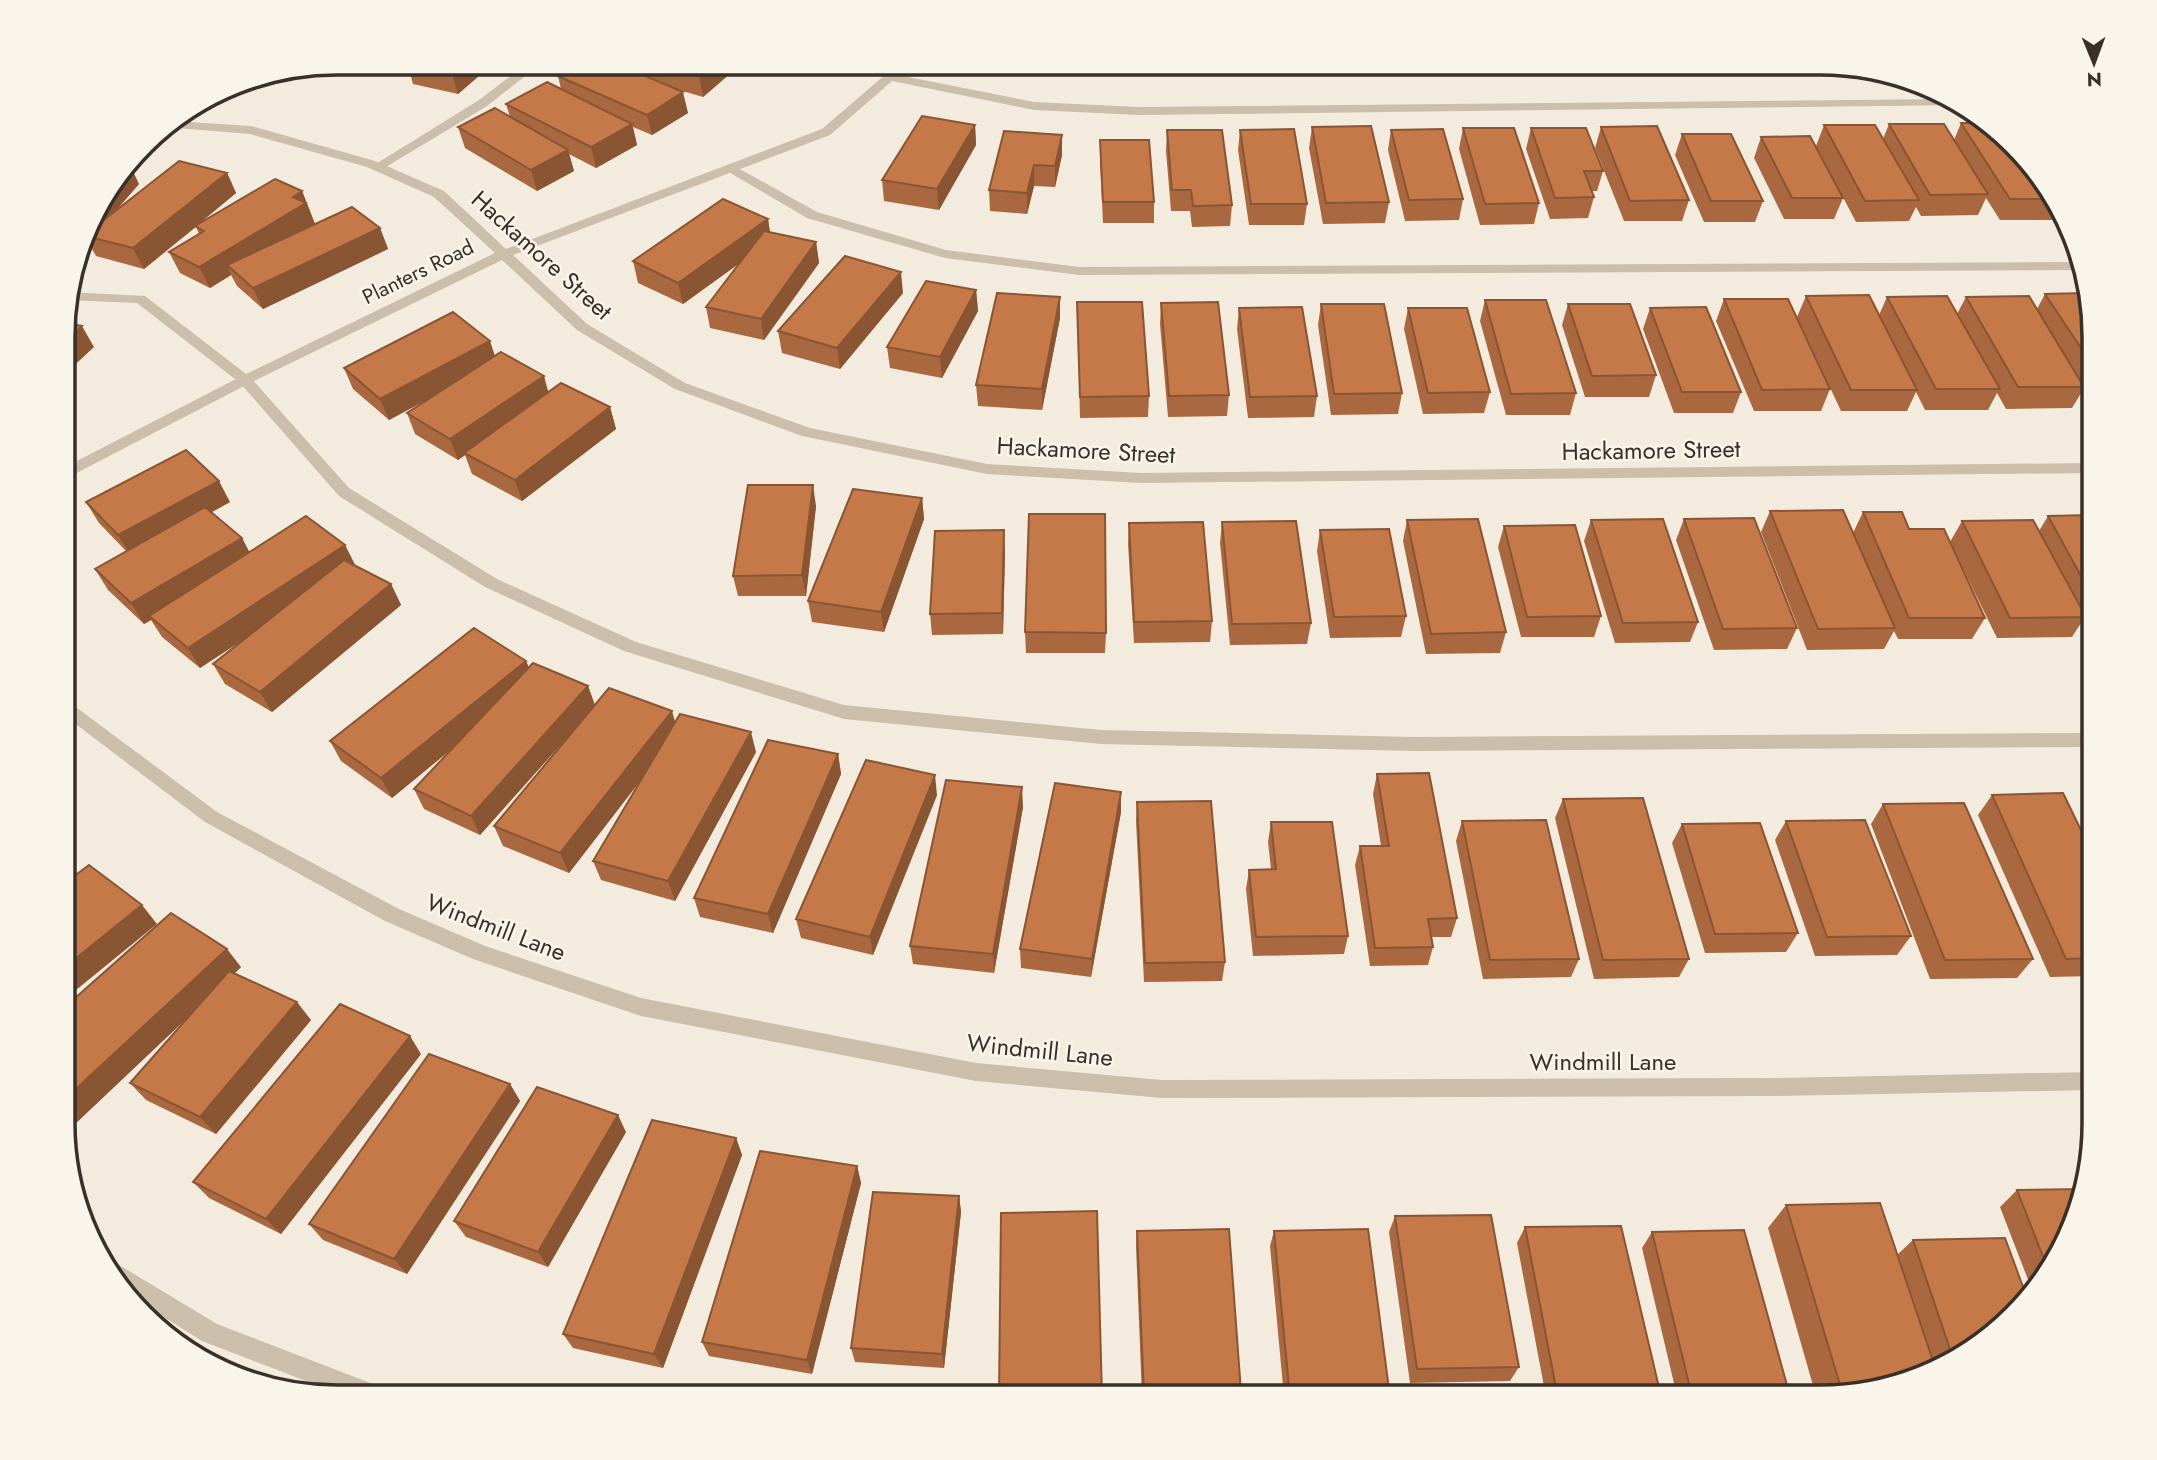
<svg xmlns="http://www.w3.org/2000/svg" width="2157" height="1460" viewBox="0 0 2157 1460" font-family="Jost,sans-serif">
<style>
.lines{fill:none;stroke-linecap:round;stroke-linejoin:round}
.service{fill:#cbbeaa;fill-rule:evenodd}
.minor{fill:#cbbeaa;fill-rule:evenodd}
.wall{fill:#a9683f}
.shaded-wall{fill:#8a5533}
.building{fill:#c57949;stroke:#8a5533;stroke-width:2}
.labels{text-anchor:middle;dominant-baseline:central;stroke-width:5;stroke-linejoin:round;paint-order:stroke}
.far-street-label{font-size:21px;fill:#383029;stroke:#faf5eb}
.street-label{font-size:24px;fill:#383029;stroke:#faf5eb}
.rim{fill:none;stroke:#383029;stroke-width:3.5}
</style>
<rect width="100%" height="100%" fill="#f3ecde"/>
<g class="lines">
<g class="service">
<path d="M 528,63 L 542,63 L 487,106 L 381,170 L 371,167 L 479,100 Z"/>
<path d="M 731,164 L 817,212 L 946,250 L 1079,267 L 2076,262 L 2078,270 L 1079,275 L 945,258 L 807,218 L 727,171 L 727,165 Z"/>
<path d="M 68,292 L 145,296 L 250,377 L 349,488 L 497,579 L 636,642 L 844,705 L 1101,730 L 1415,737 L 2093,733 L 2093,747 L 1415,751 L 1101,744 L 844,719 L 624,651 L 485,587 L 339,496 L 240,383 L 137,303 L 67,300 Z"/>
<path d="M 109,1259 L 217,1324 L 386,1389 L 390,1397 L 348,1397 L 202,1341 L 138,1301 L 102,1262 Z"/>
</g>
<g class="minor">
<path d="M 895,63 L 907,63 L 898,75 L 1034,102 L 1138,107 L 1952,99 L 1964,105 L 1138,115 L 1034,110 L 892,81 L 830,135 L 513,255 L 587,324 L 685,383 L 810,428 L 987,464 L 1141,473 L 2093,463 L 2093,473 L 1141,483 L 987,474 L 802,436 L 675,389 L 577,330 L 502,260 L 250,383 L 65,479 L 65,467 L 240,377 L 495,253 L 434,197 L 367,167 L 250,134 L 164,127 L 173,121 L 251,126 L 375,161 L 444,191 L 506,249 L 822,129 L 886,74 Z"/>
<path d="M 65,699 L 217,812 L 399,909 L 485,946 L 641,998 L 976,1063 L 1162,1080 L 1772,1078 L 2093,1072 L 2093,1090 L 1772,1096 L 1162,1098 L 976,1081 L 641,1016 L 473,959 L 385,921 L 205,822 L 65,716 Z"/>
</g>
</g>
<g class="wall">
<path d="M 337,63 L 343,63 L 329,77 L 292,72 Z"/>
<path d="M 366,63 L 494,63 L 458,94 L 413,84 L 410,73 L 367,67 Z"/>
<path d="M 580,63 L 731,63 L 732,72 L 703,97 L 679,90 L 688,113 L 652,135 L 633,127 L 637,145 L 596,168 L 569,154 L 574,171 L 537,191 L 465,148 L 458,127 L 510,117 L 506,104 L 561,89 L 558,76 Z"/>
<path d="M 1075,63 L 1130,63 L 1130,73 L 1075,72 Z"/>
<path d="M 1145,63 L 1199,63 L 1198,74 L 1146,75 Z"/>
<path d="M 1211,63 L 1270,63 L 1269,74 L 1212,75 Z"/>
<path d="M 1346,63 L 1402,63 L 1401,71 L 1348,71 Z"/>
<path d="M 1416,63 L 1469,63 L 1467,72 L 1418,73 Z"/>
<path d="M 1482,63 L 1540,63 L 1538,72 L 1485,72 Z"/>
<path d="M 1553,63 L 1606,63 L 1604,69 L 1556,69 Z"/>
<path d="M 1620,63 L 1675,63 L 1673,71 L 1624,72 Z"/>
<path d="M 1685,63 L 1741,63 L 1740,68 L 1688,69 Z"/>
<path d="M 1753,63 L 1809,63 L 1807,69 L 1757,69 Z"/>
<path d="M 1820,63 L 1859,69 L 1824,70 Z"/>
<path d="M 1961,123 L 1985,123 L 2057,200 L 2062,214 L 2058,220 L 2000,220 L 1986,198 L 1978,215 L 1921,216 L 1916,207 L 1909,221 L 1856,222 L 1816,146 L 1824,125 L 1883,139 L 1889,124 L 1954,140 Z"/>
<path d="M 975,125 L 976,145 L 939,210 L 884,201 L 882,180 Z"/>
<path d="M 1312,127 L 1389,202 L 1385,223 L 1323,224 L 1309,148 Z"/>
<path d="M 1601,127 L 1689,200 L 1682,221 L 1624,221 L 1595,148 Z"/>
<path d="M 1463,128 L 1539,203 L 1534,224 L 1480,225 L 1459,149 Z"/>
<path d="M 1531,128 L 1603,171 L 1597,191 L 1592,191 L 1594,197 L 1588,218 L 1550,219 L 1526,149 Z"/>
<path d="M 1167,130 L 1232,205 L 1230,226 L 1192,227 L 1190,211 L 1171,211 L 1166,151 Z"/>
<path d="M 1240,130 L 1307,204 L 1304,225 L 1249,225 L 1238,150 Z"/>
<path d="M 1391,130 L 1463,199 L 1459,220 L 1405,221 L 1388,150 Z"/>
<path d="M 1682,134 L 1763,201 L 1755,222 L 1704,222 L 1675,155 Z"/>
<path d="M 1062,135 L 1062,155 L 1055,187 L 1034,186 L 1027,214 L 990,211 L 989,190 Z"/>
<path d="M 1761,137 L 1843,198 L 1834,219 L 1784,219 L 1754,158 Z"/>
<path d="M 1100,140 L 1154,202 L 1154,223 L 1103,223 L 1100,161 Z"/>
<path d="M 227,173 L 236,193 L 200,223 L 302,191 L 315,224 L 380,228 L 388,249 L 263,309 L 237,286 L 231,275 L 210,288 L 180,273 L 169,252 L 199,234 L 196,227 L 144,269 L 96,256 L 88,242 L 81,249 L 91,216 L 139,184 L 114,213 Z"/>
<path d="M 768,219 L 770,233 L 816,242 L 819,263 L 764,340 L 710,328 L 706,307 L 740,263 L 683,304 L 638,283 L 633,261 Z"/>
<path d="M 976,290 L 978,311 L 942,378 L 890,368 L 887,347 Z"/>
<path d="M 903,293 L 840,369 L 782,353 L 778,331 Z"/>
<path d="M 2045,294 L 2093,320 L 2093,406 L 2083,390 L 2072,408 L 2006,409 L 1997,393 L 1988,410 L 1925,410 L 1916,392 L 1907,411 L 1841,411 L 1797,317 L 1806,296 L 1879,315 L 1887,297 L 1957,314 L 1966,297 L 2037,309 Z"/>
<path d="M 1724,299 L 1830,389 L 1821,411 L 1754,411 L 1716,321 Z"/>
<path d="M 1485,300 L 1576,393 L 1570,415 L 1506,415 L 1480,321 Z"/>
<path d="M 1077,302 L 1149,396 L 1148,417 L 1080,418 Z"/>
<path d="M 1161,303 L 1229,395 L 1227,416 L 1168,417 L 1160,324 Z"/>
<path d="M 1321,304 L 1402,393 L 1398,414 L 1331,415 L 1318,325 Z"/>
<path d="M 1568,304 L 1656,375 L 1649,397 L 1585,397 L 1562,325 Z"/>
<path d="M 1239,308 L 1317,396 L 1314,417 L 1248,418 L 1237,329 Z"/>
<path d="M 1408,308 L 1490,392 L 1484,413 L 1423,414 L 1404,329 Z"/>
<path d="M 1650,308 L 1741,392 L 1733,413 L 1674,413 L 1643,329 Z"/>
<path d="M 1060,318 L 1042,410 L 978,406 L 976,385 Z"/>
<path d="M 495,356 L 549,392 L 610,407 L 616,429 L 522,501 L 472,474 L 465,455 L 458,460 L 415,434 L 407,413 L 430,398 L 389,420 L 353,389 L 344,368 Z"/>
<path d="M 922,498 L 924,519 L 884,632 L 812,622 L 808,601 Z"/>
<path d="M 86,502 L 230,502 L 212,512 L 242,538 L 249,552 L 345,545 L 355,565 L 391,584 L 401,605 L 272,712 L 225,684 L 213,664 L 240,642 L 200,668 L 162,637 L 151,620 L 144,624 L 108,590 L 95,569 L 126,551 L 99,523 Z"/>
<path d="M 816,506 L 806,596 L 738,596 L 733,576 Z"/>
<path d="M 1770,511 L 1853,533 L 1863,512 L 1909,529 L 1985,618 L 1972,639 L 1898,639 L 1894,631 L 1884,649 L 1807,650 L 1761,532 Z"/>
<path d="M 2093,515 L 2093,640 L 2091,640 L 2081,623 L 2072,637 L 1997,638 L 1950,542 L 1962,521 L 2039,531 L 2048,516 Z"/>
<path d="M 1684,519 L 1797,628 L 1787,649 L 1714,650 L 1676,540 Z"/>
<path d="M 1407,520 L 1506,632 L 1500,653 L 1426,654 L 1403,541 Z"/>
<path d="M 1591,520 L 1698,622 L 1690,642 L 1615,643 L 1584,541 Z"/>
<path d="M 1222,522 L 1311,623 L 1307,644 L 1230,645 L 1220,543 Z"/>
<path d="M 1129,523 L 1212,621 L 1210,642 L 1134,643 L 1128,544 Z"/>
<path d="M 1504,526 L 1601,616 L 1594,637 L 1521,637 L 1498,547 Z"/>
<path d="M 1320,530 L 1406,616 L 1401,637 L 1330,638 L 1317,551 Z"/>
<path d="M 1005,551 L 1003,634 L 932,635 L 930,614 Z"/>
<path d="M 1025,632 L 1106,633 L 1105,653 L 1026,653 Z"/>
<path d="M 526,661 L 529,668 L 588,686 L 595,705 L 676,722 L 756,752 L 675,901 L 601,880 L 593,861 L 643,777 L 569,873 L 503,846 L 494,826 L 564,741 L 480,835 L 424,809 L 414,789 L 454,747 L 392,798 L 341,761 L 330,741 Z"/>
<path d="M 838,754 L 841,774 L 773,933 L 700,917 L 694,898 Z"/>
<path d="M 1377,774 L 1457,918 L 1451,937 L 1432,937 L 1433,947 L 1428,965 L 1370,966 L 1355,865 L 1360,846 L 1381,846 L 1373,794 Z"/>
<path d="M 937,795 L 873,955 L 801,938 L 796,919 Z"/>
<path d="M 1992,795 L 2093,855 L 2093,976 L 2050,977 L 1978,815 Z"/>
<path d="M 1563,799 L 1689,959 L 1679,977 L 1594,979 L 1555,818 Z"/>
<path d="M 1137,802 L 1225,962 L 1222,981 L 1144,982 L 1136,821 Z"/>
<path d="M 1883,804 L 2033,959 L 2017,978 L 1930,979 L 1871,824 Z"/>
<path d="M 1023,807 L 994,973 L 913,964 L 910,946 Z"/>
<path d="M 1121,812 L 1091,977 L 1021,968 L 1020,949 Z"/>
<path d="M 1462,821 L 1579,959 L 1571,977 L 1483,979 L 1456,841 Z"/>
<path d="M 1786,821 L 1911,936 L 1897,955 L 1815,956 L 1775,840 Z"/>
<path d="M 1271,822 L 1348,936 L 1344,954 L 1253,956 L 1246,889 L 1249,870 L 1271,869 L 1268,842 Z"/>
<path d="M 1682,824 L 1798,933 L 1786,952 L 1705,953 L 1672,843 Z"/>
<path d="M 241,967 L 234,974 L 311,1020 L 216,1134 L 146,1100 L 130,1083 L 186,1019 L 76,1123 L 65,1116 L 65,1007 Z"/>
<path d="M 421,1054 L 281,1234 L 209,1198 L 193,1182 Z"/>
<path d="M 510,1084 L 520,1101 L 407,1274 L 323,1240 L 309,1224 Z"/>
<path d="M 626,1132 L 548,1267 L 466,1237 L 454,1221 Z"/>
<path d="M 736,1138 L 742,1155 L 663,1368 L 573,1348 L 563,1334 Z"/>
<path d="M 857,1166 L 861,1183 L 812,1374 L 709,1356 L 702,1342 Z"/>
<path d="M 2017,1190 L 2080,1211 L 2048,1275 L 2032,1290 L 2000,1207 Z"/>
<path d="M 959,1196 L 961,1212 L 944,1368 L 855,1362 L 851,1348 Z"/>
<path d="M 1786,1205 L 1897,1255 L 1913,1240 L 1957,1360 L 1837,1396 L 1816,1396 L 1768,1228 Z"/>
<path d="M 1395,1216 L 1519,1367 L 1510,1381 L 1410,1383 L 1389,1232 Z"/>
<path d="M 1525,1227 L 1661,1396 L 1546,1397 L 1517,1243 Z"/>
<path d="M 1137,1231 L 1241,1392 L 1240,1397 L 1142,1397 L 1136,1246 Z"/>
<path d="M 1274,1231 L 1390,1397 L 1284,1397 L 1270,1246 Z"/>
<path d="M 1652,1232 L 1790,1396 L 1677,1396 L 1642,1248 Z"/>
</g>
<g class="shaded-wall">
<path d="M 337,63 L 343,63 L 329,77 L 325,65 Z"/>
<path d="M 464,63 L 494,63 L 458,94 L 452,74 Z"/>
<path d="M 715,63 L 731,63 L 732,72 L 703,97 L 699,76 Z"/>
<path d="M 683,92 L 688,113 L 652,135 L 647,115 Z"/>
<path d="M 632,124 L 637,145 L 596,168 L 591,147 Z"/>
<path d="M 975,125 L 976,145 L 939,210 L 937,189 Z"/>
<path d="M 1062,135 L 1062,155 L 1055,187 L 1055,166 Z"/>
<path d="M 568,150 L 574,171 L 537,191 L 531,170 Z"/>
<path d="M 130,165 L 139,184 L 92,237 L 85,236 L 91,216 Z"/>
<path d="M 1034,165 L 1034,186 L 1027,214 L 1027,193 Z"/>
<path d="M 227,173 L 236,193 L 144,269 L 133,248 Z"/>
<path d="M 302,191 L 315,224 L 227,265 L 231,275 L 210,288 L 199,267 L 293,197 Z"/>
<path d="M 768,219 L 771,240 L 683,304 L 678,283 Z"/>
<path d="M 380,228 L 388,249 L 263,309 L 253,288 Z"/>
<path d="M 85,237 L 88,242 L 81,249 Z"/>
<path d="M 816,242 L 819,263 L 764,340 L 761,319 Z"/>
<path d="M 901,272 L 903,293 L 840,369 L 837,348 Z"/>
<path d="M 976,290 L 978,311 L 942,378 L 940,357 Z"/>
<path d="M 1060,297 L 1060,318 L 1042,410 L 1042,389 Z"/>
<path d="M 82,326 L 94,347 L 65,374 L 65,342 Z"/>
<path d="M 490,341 L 497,362 L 389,420 L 380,399 Z"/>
<path d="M 544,376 L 550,398 L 464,453 L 465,455 L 458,460 L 450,439 Z"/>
<path d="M 610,407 L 616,429 L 522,501 L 515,480 Z"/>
<path d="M 219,481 L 230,502 L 131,556 L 118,535 Z"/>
<path d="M 813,485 L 816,506 L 806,596 L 802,575 Z"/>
<path d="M 922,498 L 924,519 L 884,632 L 881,612 Z"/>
<path d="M 1004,530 L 1005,551 L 1003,634 L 1002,613 Z"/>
<path d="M 242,538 L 253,559 L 149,616 L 151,620 L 144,624 L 131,603 Z"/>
<path d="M 345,545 L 355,565 L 200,668 L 188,648 Z"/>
<path d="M 391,584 L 401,605 L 272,712 L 260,692 Z"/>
<path d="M 526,661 L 534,681 L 392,798 L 381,778 Z"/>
<path d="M 588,686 L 595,706 L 480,835 L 471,816 Z"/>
<path d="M 672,711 L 678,732 L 569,873 L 560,853 Z"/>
<path d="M 751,732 L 756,752 L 675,901 L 668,881 Z"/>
<path d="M 838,754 L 841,774 L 773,933 L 768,914 Z"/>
<path d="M 935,775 L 937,795 L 873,955 L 870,937 Z"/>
<path d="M 1022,787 L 1023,807 L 994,973 L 993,954 Z"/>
<path d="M 1121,792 L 1121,812 L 1091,977 L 1092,959 Z"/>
<path d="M 65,868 L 74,878 L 65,885 Z"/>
<path d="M 142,905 L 157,924 L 65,999 L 65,967 Z"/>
<path d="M 227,949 L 241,967 L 76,1123 L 65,1113 L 65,1099 Z"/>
<path d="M 297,1002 L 311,1020 L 216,1134 L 200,1117 Z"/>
<path d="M 410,1036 L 421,1054 L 281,1234 L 266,1219 Z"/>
<path d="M 510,1084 L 520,1101 L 407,1274 L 394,1259 Z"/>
<path d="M 618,1115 L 626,1132 L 548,1267 L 538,1252 Z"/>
<path d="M 736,1138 L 742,1155 L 663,1368 L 654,1354 Z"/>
<path d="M 857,1166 L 861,1183 L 812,1374 L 807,1360 Z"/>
<path d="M 959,1196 L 961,1212 L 944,1368 L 942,1354 Z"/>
</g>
<g class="building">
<path d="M 406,63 L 464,63 L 452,74 Z"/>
<path d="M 580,63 L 615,63 L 683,92 L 647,115 L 558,76 Z"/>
<path d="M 651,63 L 715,63 L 699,76 Z"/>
<path d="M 547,82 L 632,124 L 591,147 L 506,104 Z"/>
<path d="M 495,108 L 568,150 L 531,170 L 458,127 Z"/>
<path d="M 922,116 L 975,125 L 937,189 L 882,180 Z"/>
<path d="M 1961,123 L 1985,123 L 2056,199 L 2010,199 Z"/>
<path d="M 1889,124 L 1944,124 L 1988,194 L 1930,195 Z"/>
<path d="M 1824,125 L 1875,125 L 1919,200 L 1865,201 Z"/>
<path d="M 1371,126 L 1389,202 L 1326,203 L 1312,127 Z"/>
<path d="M 1657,126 L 1689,200 L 1630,201 L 1601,127 Z"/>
<path d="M 1463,128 L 1514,128 L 1539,203 L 1485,204 Z"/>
<path d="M 1531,128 L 1586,128 L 1603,171 L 1584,171 L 1594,197 L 1555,198 Z"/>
<path d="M 1294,129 L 1307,204 L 1251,204 L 1240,130 Z"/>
<path d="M 1443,129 L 1463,199 L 1409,200 L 1391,130 Z"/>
<path d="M 1167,130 L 1222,130 L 1232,205 L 1193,206 L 1191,190 L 1172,190 Z"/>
<path d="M 1004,131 L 1062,135 L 1055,166 L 1034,165 L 1027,193 L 989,190 Z"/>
<path d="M 1682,134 L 1731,134 L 1763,201 L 1711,201 Z"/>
<path d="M 1810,136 L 1843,198 L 1792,198 L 1761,137 Z"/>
<path d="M 1100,140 L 1149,140 L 1154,202 L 1103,202 Z"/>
<path d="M 179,161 L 227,173 L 133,248 L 85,236 L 86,234 Z"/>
<path d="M 275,179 L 302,191 L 293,197 L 306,203 L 199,267 L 169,252 L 204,231 L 195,226 Z"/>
<path d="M 723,199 L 768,219 L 678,283 L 633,261 Z"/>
<path d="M 352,207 L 380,228 L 253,288 L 227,265 Z"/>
<path d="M 764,231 L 816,242 L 761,319 L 706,307 Z"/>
<path d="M 845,256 L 901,272 L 837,348 L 778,331 Z"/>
<path d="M 926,281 L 976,290 L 940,357 L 887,347 Z"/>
<path d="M 997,293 L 1060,297 L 1042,389 L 976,385 Z"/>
<path d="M 2085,293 L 2093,320 L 2093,366 L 2045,294 Z"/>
<path d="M 1869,295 L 1917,390 L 1851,390 L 1806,296 Z"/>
<path d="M 1947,296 L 2000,389 L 1936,389 L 1887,297 Z"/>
<path d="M 2029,296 L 2084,387 L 2018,387 L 1966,297 Z"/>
<path d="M 1724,299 L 1788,299 L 1830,389 L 1762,390 Z"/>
<path d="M 1485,300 L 1546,300 L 1576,393 L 1511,394 Z"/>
<path d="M 1077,302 L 1142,302 L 1149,396 L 1080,397 Z"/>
<path d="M 1218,302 L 1229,395 L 1169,396 L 1161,303 Z"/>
<path d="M 1321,304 L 1384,304 L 1402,393 L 1334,394 Z"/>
<path d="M 1568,304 L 1630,304 L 1656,375 L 1592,376 Z"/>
<path d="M 1302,307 L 1317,396 L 1250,397 L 1239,308 Z"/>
<path d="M 1706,307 L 1741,392 L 1682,392 L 1650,308 Z"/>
<path d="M 1408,308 L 1467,308 L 1490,392 L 1428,393 Z"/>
<path d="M 453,312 L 490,341 L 380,399 L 344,368 Z"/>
<path d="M 65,323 L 82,326 L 65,342 Z"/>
<path d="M 501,352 L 544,376 L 450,439 L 407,413 Z"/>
<path d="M 561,383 L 610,407 L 515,480 L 464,453 Z"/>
<path d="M 186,450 L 219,481 L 118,535 L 86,502 Z"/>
<path d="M 748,485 L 813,485 L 802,575 L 733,576 Z"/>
<path d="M 853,489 L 922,498 L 881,612 L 808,601 Z"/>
<path d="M 205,507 L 242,538 L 131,603 L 95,569 Z"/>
<path d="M 1843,510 L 1895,628 L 1818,629 L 1770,511 Z"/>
<path d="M 1863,512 L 1902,512 L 1909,529 L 1944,529 L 1985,618 L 1909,618 Z"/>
<path d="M 1029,514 L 1105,514 L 1106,633 L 1025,632 Z"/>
<path d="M 2093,515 L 2093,598 L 2048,516 Z"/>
<path d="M 306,516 L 345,545 L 188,648 L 149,616 Z"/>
<path d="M 1754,518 L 1797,628 L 1723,629 L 1684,519 Z"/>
<path d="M 1478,519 L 1506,632 L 1431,634 L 1407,520 Z"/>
<path d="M 1663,519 L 1698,622 L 1623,623 L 1591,520 Z"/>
<path d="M 2033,520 L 2086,617 L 2010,618 L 1962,521 Z"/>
<path d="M 1296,521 L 1311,623 L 1232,624 L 1222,522 Z"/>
<path d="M 1203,522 L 1212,621 L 1134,622 L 1129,523 Z"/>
<path d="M 1575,525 L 1601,616 L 1527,617 L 1504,526 Z"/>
<path d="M 1389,529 L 1406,616 L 1334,617 L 1320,530 Z"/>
<path d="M 1004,530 L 1002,613 L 930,614 L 935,531 Z"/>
<path d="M 344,560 L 391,584 L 260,692 L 213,664 Z"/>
<path d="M 474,628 L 526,661 L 381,778 L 330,741 Z"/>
<path d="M 533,663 L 588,686 L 471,816 L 414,789 Z"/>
<path d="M 609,688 L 672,711 L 560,853 L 494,826 Z"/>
<path d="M 680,714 L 751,732 L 668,881 L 593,861 Z"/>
<path d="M 768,740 L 838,754 L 768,914 L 694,898 Z"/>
<path d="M 866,760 L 935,775 L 870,937 L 796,919 Z"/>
<path d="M 1429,773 L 1457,918 L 1428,919 L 1433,947 L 1375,948 L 1360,846 L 1389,846 L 1377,774 Z"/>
<path d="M 946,780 L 1022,787 L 993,954 L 910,946 Z"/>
<path d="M 1055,783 L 1121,792 L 1092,959 L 1020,949 Z"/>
<path d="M 2063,793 L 2093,855 L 2093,958 L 2066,959 L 1992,795 Z"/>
<path d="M 1643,798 L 1689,959 L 1603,960 L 1563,799 Z"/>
<path d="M 1211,801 L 1225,962 L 1145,963 L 1137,802 Z"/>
<path d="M 1964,803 L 2033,959 L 1945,960 L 1883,804 Z"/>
<path d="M 1546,820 L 1579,959 L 1490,960 L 1462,821 Z"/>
<path d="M 1865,820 L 1911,936 L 1827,937 L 1786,821 Z"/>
<path d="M 1271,822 L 1332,822 L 1348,936 L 1256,937 L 1249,870 L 1276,869 Z"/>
<path d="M 1760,823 L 1798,933 L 1715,934 L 1682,824 Z"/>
<path d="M 89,865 L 142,905 L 65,967 L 65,883 Z"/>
<path d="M 171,913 L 227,949 L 65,1099 L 65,1007 Z"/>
<path d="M 229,971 L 297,1002 L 200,1117 L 130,1083 Z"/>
<path d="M 340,1004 L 410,1036 L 266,1219 L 193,1182 Z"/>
<path d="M 429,1054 L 510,1084 L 394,1259 L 309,1224 Z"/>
<path d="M 537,1087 L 618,1115 L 538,1252 L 454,1221 Z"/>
<path d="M 652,1120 L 736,1138 L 654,1354 L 563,1334 Z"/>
<path d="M 760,1151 L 857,1166 L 807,1360 L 702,1342 Z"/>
<path d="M 2084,1189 L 2080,1211 L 2049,1272 L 2017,1190 Z"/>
<path d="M 873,1192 L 959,1196 L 942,1354 L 851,1348 Z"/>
<path d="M 1880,1203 L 1935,1367 L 1843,1395 L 1786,1205 Z"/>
<path d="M 1097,1211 L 1102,1397 L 999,1397 L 1001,1213 Z"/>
<path d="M 1491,1215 L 1519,1367 L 1417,1369 L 1395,1216 Z"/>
<path d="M 1621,1226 L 1661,1396 L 1588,1397 L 1586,1387 L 1556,1388 L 1525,1227 Z"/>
<path d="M 1229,1229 L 1241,1392 L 1144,1394 L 1137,1231 Z"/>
<path d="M 1368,1229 L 1390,1397 L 1290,1397 L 1274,1231 Z"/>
<path d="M 1744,1230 L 1790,1396 L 1692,1396 L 1652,1232 Z"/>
<path d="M 2005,1238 L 2026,1295 L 1957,1360 L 1954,1361 L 1913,1240 Z"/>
</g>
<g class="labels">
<g class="far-street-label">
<text transform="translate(418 272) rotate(-26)">Planters Road</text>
</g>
<g class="street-label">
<text transform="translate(542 255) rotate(42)">Hackamore Street</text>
<text transform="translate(1086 450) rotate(3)">Hackamore Street</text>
<text transform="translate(1651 450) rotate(-1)">Hackamore Street</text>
<text transform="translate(496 927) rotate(21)">Windmill Lane</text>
<text transform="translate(1040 1050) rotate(6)">Windmill Lane</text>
<text x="1603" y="1061">Windmill Lane</text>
</g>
</g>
<path d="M0 0H2157V1460H0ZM337 75H1820A262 262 0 0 1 2082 337V1123A262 262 0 0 1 1820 1385H337A262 262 0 0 1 75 1123V337A262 262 0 0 1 337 75Z" fill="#faf5eb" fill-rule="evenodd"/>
<path class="rim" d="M337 75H1820A262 262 0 0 1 2082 337V1123A262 262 0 0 1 1820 1385H337A262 262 0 0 1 75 1123V337A262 262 0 0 1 337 75Z"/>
<g transform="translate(2094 63) rotate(179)" stroke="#faf5eb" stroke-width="5" paint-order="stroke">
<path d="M0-5L12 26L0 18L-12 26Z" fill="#383029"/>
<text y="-10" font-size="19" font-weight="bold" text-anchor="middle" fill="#383029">N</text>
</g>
</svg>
